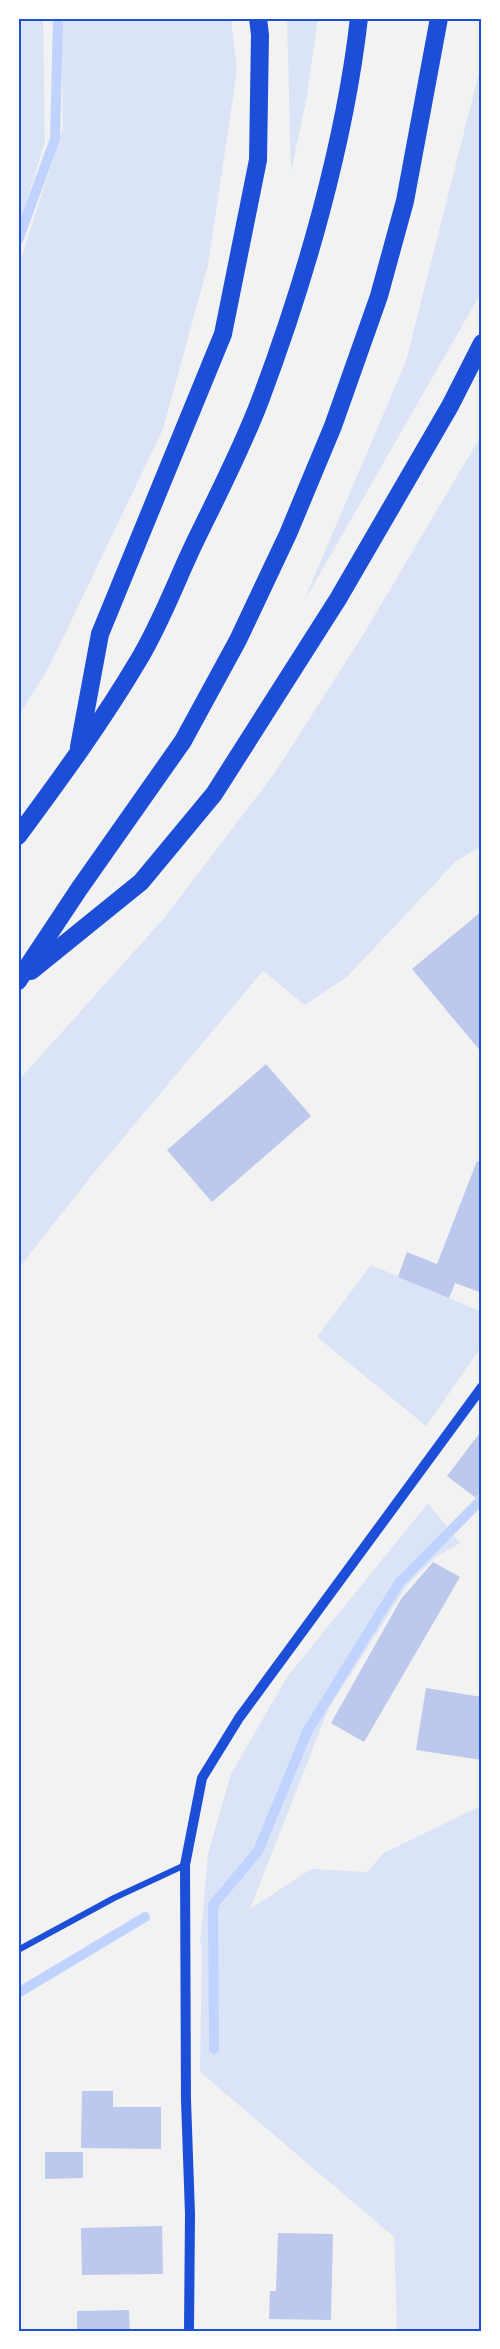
<svg xmlns="http://www.w3.org/2000/svg" width="500" height="2349" viewBox="0 0 500 2349" font-family="'Crimson Pro',serif">
<style>
.green{fill:#dbe4f7}
.lines{fill:none;stroke-linecap:round;stroke-linejoin:round}
.stream{stroke:#bfd3fe;stroke-width:10}
.building{fill:#bdc9ec}
.minor{stroke:#1d4ed8;stroke-width:6}
.tertiary{stroke:#1d4ed8;stroke-width:10}
.motorway{stroke:#1d4ed8;stroke-width:18}
.neatline{fill:none;stroke:#1d4ed8;stroke-width:2}
</style>
<rect width="100%" height="100%" fill="#f2f2f2"/>
<g class="green">
<path d="M 18,18 L 43,18 L 45,142 L 18,230 Z"/>
<path d="M 61,18 L 231,18 L 237,71 L 208,265 L 163,429 L 49,667 L 18,717 L 18,268 L 63,128 Z"/>
<path d="M 287,18 L 318,18 L 307,96 L 291,172 Z"/>
<path d="M 482,61 L 482,291 L 302,605 L 406,361 Z"/>
<path d="M 482,434 L 482,846 L 456,861 L 347,977 L 305,1005 L 263,971 L 93,1174 L 18,1269 L 18,1081 L 165,917 L 274,774 L 363,635 Z"/>
<path d="M 371,1265 L 482,1312 L 482,1346 L 426,1426 L 317,1337 Z"/>
<path d="M 428,1503 L 460,1543 L 436,1557 L 407,1585 L 328,1710 L 250,1909 L 311,1869 L 368,1872 L 382,1854 L 482,1805 L 482,2331 L 397,2331 L 394,2237 L 200,2072 L 202,1943 L 200,1944 L 208,1854 L 231,1774 L 287,1677 Z"/>
</g>
<g class="lines">
<g class="stream">
<path d="M 18,240 L 55,139 L 58,18"/>
<path d="M 18,1993 L 145,1917"/>
<path d="M 214,2049 L 213,1905 L 258,1851 L 308,1730 L 399,1583 L 482,1499"/>
</g>
</g>
<g class="building">
<path d="M 482,911 L 482,1053 L 412,969 Z"/>
<path d="M 266,1064 L 311,1116 L 212,1202 L 167,1150 Z"/>
<path d="M 477,1161 L 482,1163 L 482,1293 L 455,1283 L 449,1298 L 398,1277 L 407,1252 L 437,1264 Z"/>
<path d="M 482,1430 L 482,1490 L 476,1498 L 447,1476 Z"/>
<path d="M 433,1562 L 460,1577 L 364,1742 L 331,1723 L 401,1599 Z"/>
<path d="M 426,1688 L 482,1697 L 482,1760 L 416,1750 Z"/>
<path d="M 82,2091 L 113,2091 L 113,2107 L 161,2107 L 161,2149 L 81,2148 Z"/>
<path d="M 45,2152 L 83,2152 L 83,2178 L 45,2179 Z"/>
<path d="M 162,2226 L 163,2274 L 82,2275 L 81,2228 Z"/>
<path d="M 278,2233 L 333,2234 L 331,2320 L 269,2319 L 270,2291 L 276,2291 Z"/>
<path d="M 129,2310 L 130,2331 L 77,2331 L 77,2311 Z"/>
</g>
<g class="lines">
<path class="minor" d="M 18,1950 L 114,1898 L 185,1865"/>
<path class="tertiary" d="M 189,2331 L 190,2214 L 186,2100 L 185,1865 L 202,1778 L 239,1718 L 482,1387"/>
<g class="motorway">
<path d="M 79,747 L 100,634 L 223,334 L 258,160 L 260,35 L 258,18"/>
<path d="M 18,836 C 60,779 102,722 138,661 C 160,625 175,584 193,546 C 216,498 242,449 261,398 C 305,281 345,142 359,18"/>
<path d="M 31,971 L 141,882 L 214,794 L 338,599 L 450,406 L 482,343"/>
<path d="M 18,981 L 79,889 L 183,741 L 238,640 L 288,534 L 333,426 L 379,296 L 405,201 L 439,18"/>
</g>
</g>
<rect width="500" height="2349" fill="none" stroke="#ffffff" stroke-width="39"/>
<rect x="20" y="20" width="460" height="2310" class="neatline"/>
</svg>
